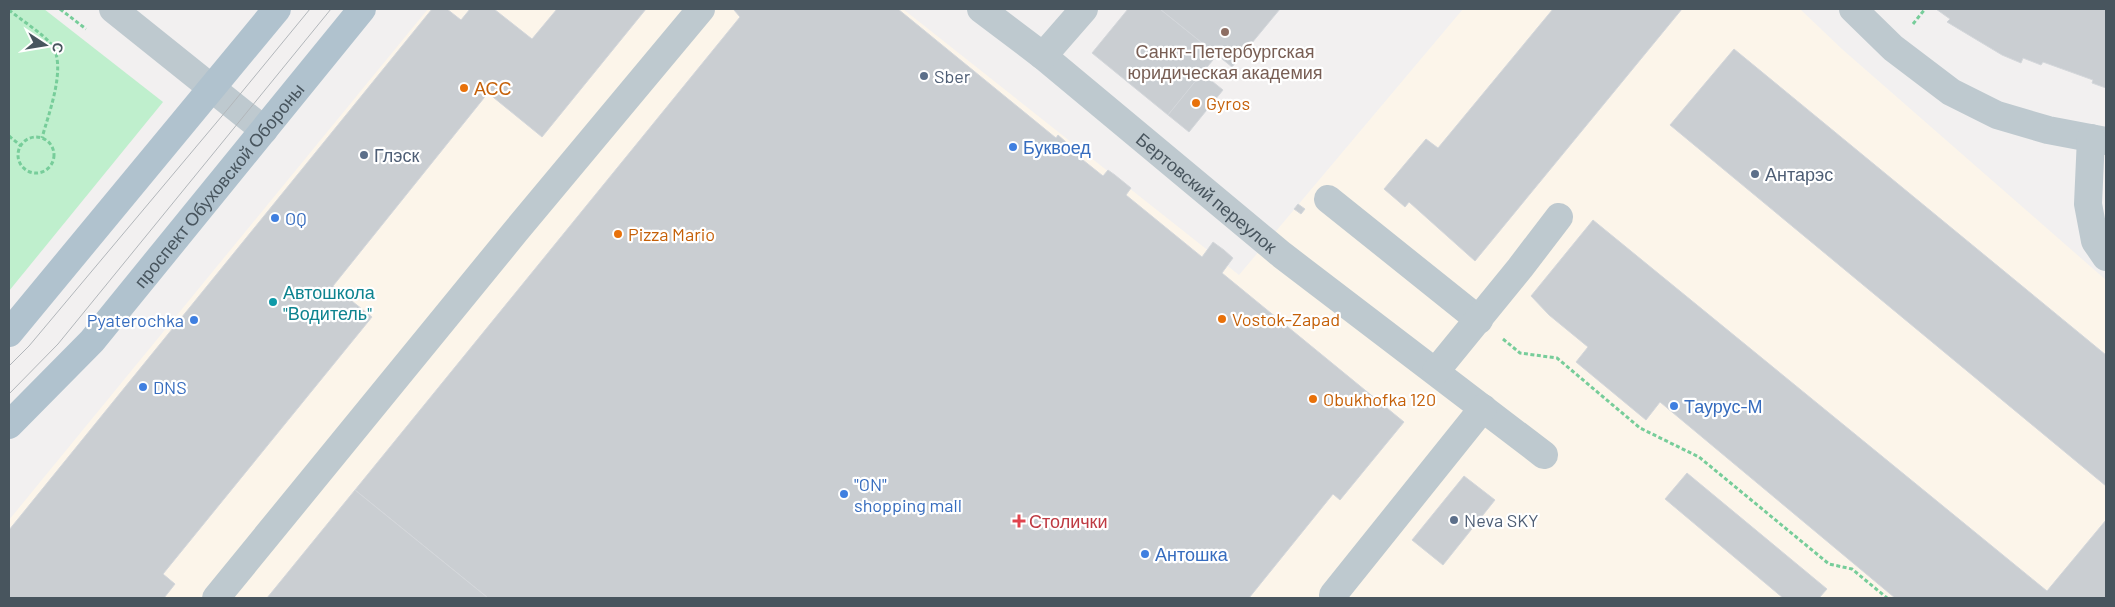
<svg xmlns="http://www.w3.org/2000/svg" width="2115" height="607" viewBox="0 0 2115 607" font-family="Barlow,sans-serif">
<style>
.commercial{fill:#fcf5ea}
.green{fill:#bfefcd}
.building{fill:#caced2;stroke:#d4d7db}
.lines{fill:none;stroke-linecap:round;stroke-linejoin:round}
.path{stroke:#77cd9a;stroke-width:3;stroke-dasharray:4 2.5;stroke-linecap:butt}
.minor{stroke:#bec9cf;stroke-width:28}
.major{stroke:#b0c2ce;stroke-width:28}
.tram{stroke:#b2b6ba;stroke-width:1}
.education-dot{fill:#8d6e63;stroke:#fff;stroke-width:2}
.service-dot{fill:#5c6f8a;stroke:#fff;stroke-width:2}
.food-dot{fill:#e8710a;stroke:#fff;stroke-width:2}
.shop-dot{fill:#3f7fe0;stroke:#fff;stroke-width:2}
.culture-dot{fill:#0f9aa8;stroke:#fff;stroke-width:2}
.health-dot{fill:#e0444e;stroke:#fff;stroke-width:2}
.labels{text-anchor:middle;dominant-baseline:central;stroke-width:4.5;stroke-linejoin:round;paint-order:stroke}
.education-label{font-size:18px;fill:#785e54;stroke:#fff}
.service-label{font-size:18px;fill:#4e5e75;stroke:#fff;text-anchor:start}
.food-label{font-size:18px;fill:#c56008;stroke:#fff;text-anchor:start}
.shop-label{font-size:18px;fill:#366cbe;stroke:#fff;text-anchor:start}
.street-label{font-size:18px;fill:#48555e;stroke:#fff}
.culture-label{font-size:18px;fill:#0d838f;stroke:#fff;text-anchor:start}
.health-label{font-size:18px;fill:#be3a42;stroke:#fff;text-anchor:start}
</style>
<rect width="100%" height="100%" fill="#f2f0f0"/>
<path class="commercial" d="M 428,9 L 903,9 L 1239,275 L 1463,9 L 1800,9 L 1843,50 L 2106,280 L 2106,598 L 9,598 L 9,520 Z"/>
<path class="green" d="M 9,9 L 44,9 L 163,102 L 9,291 Z"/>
<g class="building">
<path d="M 432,9 L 447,9 L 461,20 L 470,9 L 494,9 L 532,39 L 557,9 L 646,9 L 542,137 L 488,93 L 333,286 L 372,317 L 163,574 L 175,584 L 164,598 L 9,598 L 9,530 Z"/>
<path d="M 735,9 L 898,9 L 1056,138 L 1058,135 L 1066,142 L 1063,144 L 1103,176 L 1108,170 L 1115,175 L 1131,188 L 1126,195 L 1202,257 L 1213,242 L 1224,250 L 1233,258 L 1222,273 L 1404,422 L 1340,500 L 1333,494 L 1249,598 L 488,598 L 355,490 L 740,17 L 734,10 Z"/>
<path d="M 1128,9 L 1160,9 L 1217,55 L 1168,115 L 1092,53 Z"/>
<path d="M 1160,9 L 1280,9 L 1232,67 Z"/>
<path d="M 1553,9 L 1682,9 L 1475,261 L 1409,202 L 1405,207 L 1384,189 L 1426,139 L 1438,148 Z"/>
<path d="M 1936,9 L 2106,9 L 2106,88 L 2092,83 L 2093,80 L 2043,62 L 2041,65 L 2023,58 L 2021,63 L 2002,55 L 1947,22 L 1950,19 Z"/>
<path d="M 1734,49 L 2106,355 L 2106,486 L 1670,125 Z"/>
<path d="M 1202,73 L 1223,90 L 1189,132 L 1168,115 Z"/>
<path d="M 1298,204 L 1305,209 L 1301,214 L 1294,209 Z"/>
<path d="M 1593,220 L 2047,591 L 2106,520 L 2106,598 L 1895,598 L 1660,402 L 1646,420 L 1576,362 L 1588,347 L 1549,315 L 1531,296 Z"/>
<path d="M 1687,473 L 1827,589 L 1819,598 L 1783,598 L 1665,499 Z"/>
<path d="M 1464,476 L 1495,500 L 1443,565 L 1412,540 Z"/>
<path d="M 355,490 L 488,598 L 267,598 Z"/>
</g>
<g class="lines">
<g class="path">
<path d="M 60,9 L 86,29"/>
<path d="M 9,10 C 20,19 43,34 51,44 C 68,65 48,115 42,138"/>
<path d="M 1913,24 L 1925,9"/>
<path d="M 9,136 L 21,146"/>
<circle cx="36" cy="155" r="18"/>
<path d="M 1503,339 L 1520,353 L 1557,358 L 1640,428 L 1699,457 L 1829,564 L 1852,569 L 1887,598"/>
</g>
<g class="minor">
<path d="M 113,9 L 264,130"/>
<path id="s1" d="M 981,9 L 1043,56 L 1282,255 L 1544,455"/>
<path d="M 1853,9 L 1893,48 L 1951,92 L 1997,115 L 2048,130 L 2106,141"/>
<path d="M 1043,56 L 1084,9"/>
<path d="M 2091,138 L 2088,204 L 2095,241 L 2106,257"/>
<path d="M 1328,199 L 1479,320"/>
<path d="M 1436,371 L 1520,268 L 1559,217"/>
<path d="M 1333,595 L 1483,408"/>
<path d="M 216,598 L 515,232 L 701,9"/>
</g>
<g class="major">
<path d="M 9,333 L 277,9"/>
<path id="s2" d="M 9,425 L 92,341 L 362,9"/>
</g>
<g class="tram">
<path d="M 9,366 L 29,346 L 232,104 L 310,9"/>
<path d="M 9,394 L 58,344 L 331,9"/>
</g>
</g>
<circle class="education-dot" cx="1225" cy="32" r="5"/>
<g class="service-dot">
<circle cx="924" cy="76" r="5"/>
<circle cx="364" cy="155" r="5"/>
<circle cx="1755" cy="174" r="5"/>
<circle cx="1454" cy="520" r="5"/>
</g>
<g class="food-dot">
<circle cx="464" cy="88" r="5"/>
<circle cx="1196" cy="103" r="5"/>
<circle cx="618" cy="234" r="5"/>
<circle cx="1222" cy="319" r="5"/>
<circle cx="1313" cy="399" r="5"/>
</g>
<g class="shop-dot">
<circle cx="1013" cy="147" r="5"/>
<circle cx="275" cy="218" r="5"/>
<circle cx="194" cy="320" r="5"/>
<circle cx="143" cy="387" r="5"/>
<circle cx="1674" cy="406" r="5"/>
<circle cx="844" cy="494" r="5"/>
<circle cx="1145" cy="554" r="5"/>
</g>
<circle class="culture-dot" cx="273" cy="302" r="5"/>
<path class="health-dot" d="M1016.5 513.5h5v5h5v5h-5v5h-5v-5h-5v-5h5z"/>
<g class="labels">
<g class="education-label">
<text x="1225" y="51">Санкт-Петербургская<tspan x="1225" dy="21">юридическая академия</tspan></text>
</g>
<g class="service-label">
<text x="934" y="76">Sber</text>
<text x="374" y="155">Глэск</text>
<text x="1765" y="174">Антарэс</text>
<text x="1464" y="520">Neva SKY</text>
</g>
<g class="food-label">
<text x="474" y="88">АСС</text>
<text x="1206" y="103">Gyros</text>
<text x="628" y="234">Pizza Mario</text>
<text x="1232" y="319">Vostok-Zapad</text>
<text x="1323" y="399">Obukhofka 120</text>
</g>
<g class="shop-label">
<text x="1023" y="147">Буквоед</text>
<text x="285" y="218">OQ</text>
<text x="184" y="320" text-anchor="end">Pyaterochka</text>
<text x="153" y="387">DNS</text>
<text x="1684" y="406">Таурус-М</text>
<text x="854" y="484">"ON"<tspan x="854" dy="21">shopping mall</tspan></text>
<text x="1155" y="554">Антошка</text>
</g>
<g class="street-label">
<text stroke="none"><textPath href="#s2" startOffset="319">проспект Обуховской Обороны</textPath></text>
<text stroke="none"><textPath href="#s1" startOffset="291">Бертовский переулок</textPath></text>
</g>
<g class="culture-label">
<text x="283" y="292">Автошкола<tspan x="283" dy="21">"Водитель"</tspan></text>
</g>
<g class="health-label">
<text x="1029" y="521">Столички</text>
</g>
</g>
<rect width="2115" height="607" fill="none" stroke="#48555e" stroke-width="20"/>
<g transform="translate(45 45) rotate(102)" stroke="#ffffff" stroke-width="4" paint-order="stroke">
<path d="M0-4L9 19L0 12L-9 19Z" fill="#48555e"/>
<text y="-8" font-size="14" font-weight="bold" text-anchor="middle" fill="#48555e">С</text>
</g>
</svg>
